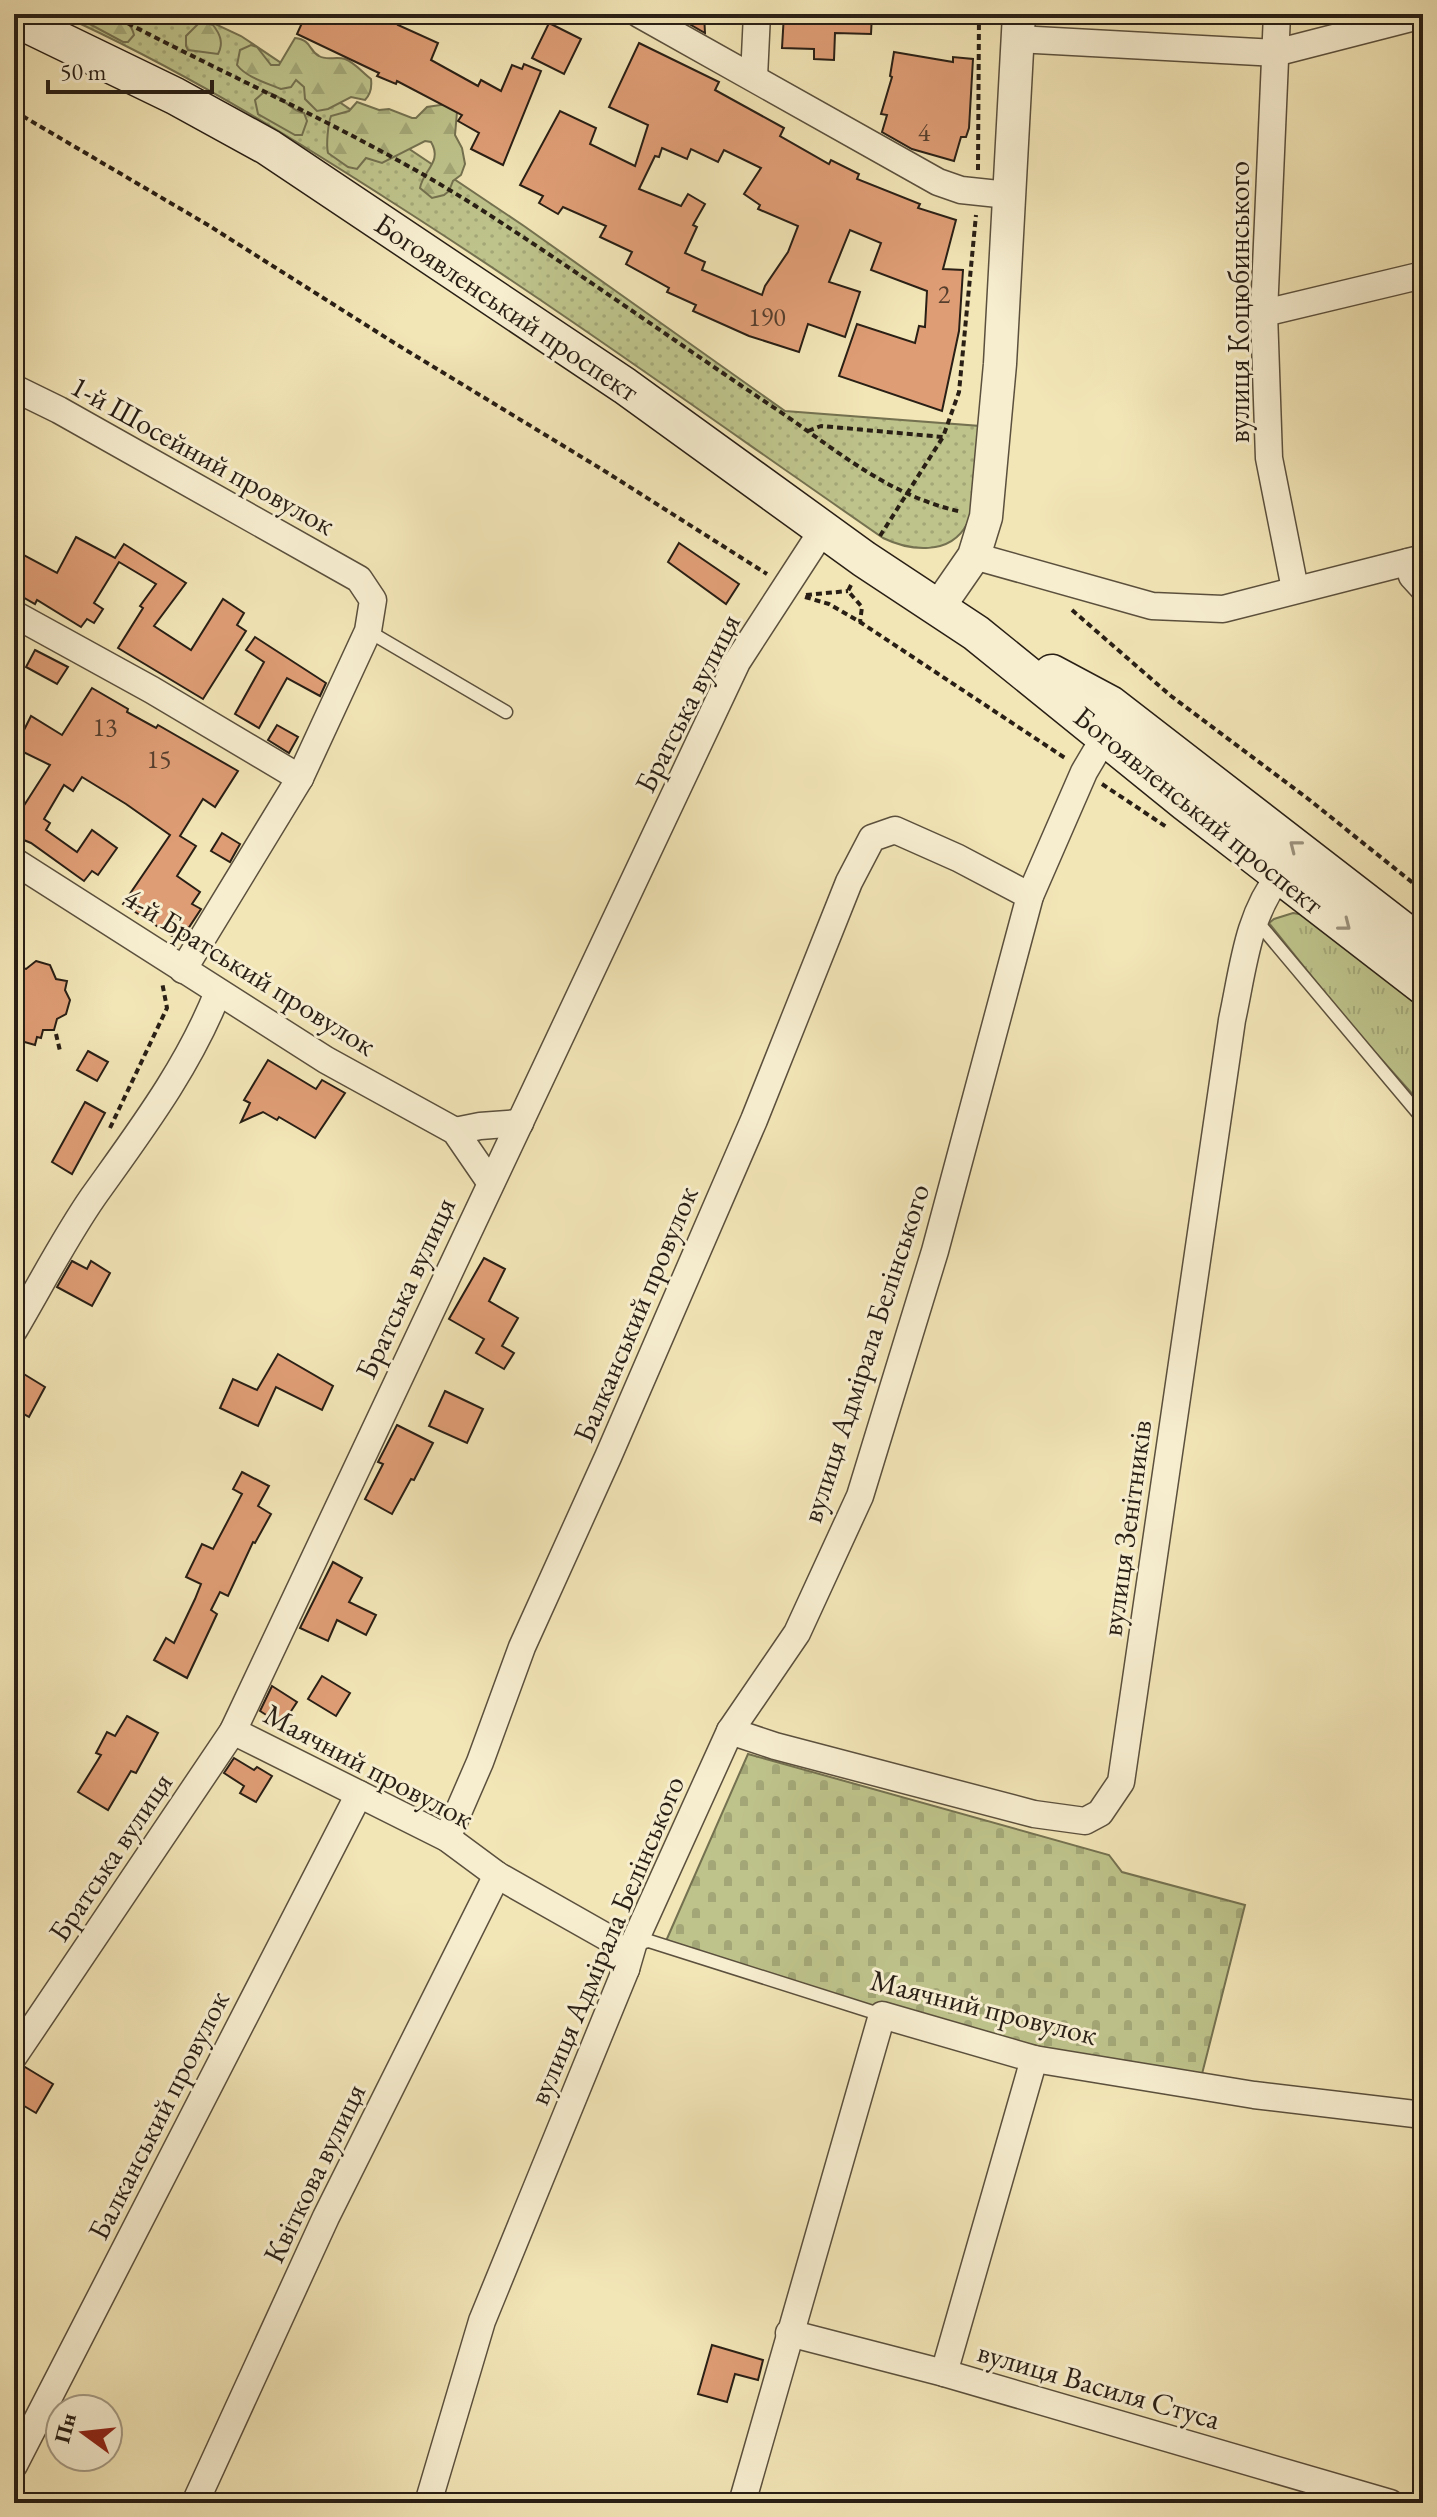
<svg xmlns="http://www.w3.org/2000/svg" width="1437" height="2517" viewBox="0 0 1437 2517" font-family="'EB Garamond',serif">
<style>
.grass{fill:url(#grass-dots);stroke:#747150;stroke-width:2}
.forest{fill:url(#forest-firs);stroke:#747150;stroke-width:2}
.cemetery{fill:url(#cemetery-stones);stroke:#747150;stroke-width:2}
.park{fill:url(#park-tufts);stroke:#747150;stroke-width:2}
.building{fill:#df9d75;stroke:#291f15;stroke-width:2;fill-rule:evenodd}
.lines{fill:none;stroke-linecap:round;stroke-linejoin:round}
.service-casing{stroke:#5b503d;stroke-width:15}
.minor-casing{stroke:#5b503d;stroke-width:29}
.tertiary-casing{stroke:#5b503d;stroke-width:35}
.secondary-casing{stroke:#291f15;stroke-width:39}
.path{stroke:#291f15;stroke-width:4;stroke-dasharray:6 4;stroke-linecap:butt}
.service{stroke:#f7eed0;stroke-width:12}
.minor{stroke:#f7eed0;stroke-width:26}
.tertiary{stroke:#f7eed0;stroke-width:32}
.secondary{stroke:#f7eed0;stroke-width:36}
.oneway{stroke:#9a917c}
.labels{text-anchor:middle;dominant-baseline:central;stroke-width:6;stroke-linejoin:round;paint-order:stroke}
.number-label{font-size:26px;fill:#563e2d}
.street-label{font-size:30px;fill:#291f15;stroke:#f7eed0}
</style>
<defs>
<pattern id="grass-dots" width="8" height="8" patternUnits="userSpaceOnUse" patternTransform="scale(2)"><rect width="8" height="8" fill="#bec38b"/><path d="M2 2h.1M6 6h.1" fill="none" stroke="#a3a777" stroke-width="1.8" stroke-linecap="round"/></pattern>
<pattern id="forest-firs" width="22" height="20" patternUnits="userSpaceOnUse" patternTransform="scale(2)"><rect width="22" height="20" fill="#bec38b"/><path d="M5 1l3.5 6h-7zM16 11l3.5 6h-7z" fill="#a3a777"/></pattern>
<pattern id="cemetery-stones" width="16" height="16" patternUnits="userSpaceOnUse" patternTransform="scale(2)"><rect width="16" height="16" fill="#bec38b"/><path d="M2 7V4a2 2 0 0 1 4 0v3zM10 15v-3a2 2 0 0 1 4 0v3z" fill="#a3a777"/></pattern>
<pattern id="park-tufts" width="24" height="20" patternUnits="userSpaceOnUse" patternTransform="scale(2)"><rect width="24" height="20" fill="#bec38b"/><path d="M3 7l-1-3M5 7V3M7 7l1-3M15 17l-1-3M17 17v-4M19 17l1-3" fill="none" stroke="#a3a777"/></pattern>
</defs>
<rect width="100%" height="100%" fill="#f2e5b6"/>
<filter id="stains"><feTurbulence type="fractalNoise" baseFrequency=".0025" numOctaves="4"/><feColorMatrix values="0 0 0 0 .2 0 0 0 0 .09 0 0 0 0 .02 0 0 0 .5 -.17"/></filter>
<radialGradient id="worn" r=".72"><stop offset=".6" stop-color="#630" stop-opacity="0"/><stop offset="1" stop-color="#630" stop-opacity=".3"/></radialGradient>
<path class="grass" d="M 59,14 L 194,14 L 241,36 L 524,226 L 785,411 L 980,426 C 978,454 980,500 967,524 C 950,556 910,551 883,538 C 721,426 561,310 395,204 C 286,134 177,67 59,14 Z"/>
<g class="forest">
<path d="M 71,14 C 92,14 128,8 134,35 L 128,42 L 123,42 Z"/>
<path d="M 200,22 L 213,25 C 220,34 224,43 218,54 L 188,50 L 186,46 L 186,36 Z"/>
<path d="M 295,38 C 312,40 308,50 319,56 C 327,61 336,56 345,59 C 354,62 363,73 371,79 C 372,87 371,94 365,100 L 351,97 L 328,109 L 317,111 L 305,99 L 304,87 L 296,80 L 291,87 L 281,89 C 266,83 246,77 237,65 L 240,50 L 251,45 L 257,47 L 271,65 L 279,65 Z"/>
<path d="M 264,92 C 282,93 287,110 304,113 L 307,121 L 302,135 L 295,135 L 258,114 L 255,100 Z"/>
<path d="M 357,102 L 379,110 L 389,109 L 412,118 L 416,118 L 427,107 L 447,104 L 457,112 L 455,135 L 462,148 L 465,164 L 461,175 L 453,181 L 449,191 L 444,195 L 432,198 L 420,188 C 423,170 443,162 431,142 L 425,141 L 382,163 L 366,158 L 357,169 L 348,167 L 328,153 C 326,145 328,124 331,116 L 349,111 Z"/>
</g>
<path class="cemetery" d="M 748,1754 L 1109,1855 L 1122,1872 L 1245,1905 L 1202,2074 L 1034,2051 L 887,2011 L 666,1941 Z"/>
<path class="park" d="M 1293,913 L 1311,916 L 1423,1003 L 1423,1106 L 1349,1023 L 1269,923 L 1274,919 Z"/>
<g class="building">
<path d="M 306,14 L 403,14 L 398,25 L 438,43 L 431,60 L 478,86 L 481,80 L 501,91 L 512,65 L 522,69 L 524,64 L 541,71 L 503,165 L 471,149 L 479,133 L 458,121 L 462,115 L 397,81 L 396,84 L 377,76 L 379,73 L 297,34 Z"/>
<path d="M 672,14 L 704,14 L 705,33 Z"/>
<path d="M 784,14 L 872,14 L 871,34 L 835,33 L 834,60 L 814,59 L 814,49 L 782,48 Z"/>
<path d="M 549,23 L 581,39 L 564,74 L 532,58 Z"/>
<path d="M 639,43 L 719,82 L 715,90 L 784,128 L 780,136 L 829,164 L 831,160 L 859,174 L 857,179 L 920,204 L 918,208 L 956,220 L 943,269 L 963,270 L 959,331 L 942,411 L 839,376 L 857,324 L 915,343 L 919,326 L 925,327 L 927,291 L 871,270 L 881,243 L 850,230 L 829,282 L 860,292 L 845,337 L 808,324 L 799,352 L 749,336 L 693,311 L 696,305 L 667,292 L 669,288 L 626,264 L 632,252 L 600,237 L 606,226 L 563,207 L 558,214 L 539,203 L 543,196 L 520,185 L 560,111 L 596,128 L 590,144 L 635,166 L 648,125 L 609,107 ZM 662,148 L 687,159 L 691,149 L 718,162 L 724,150 L 761,168 L 744,194 L 760,205 L 758,209 L 798,226 L 788,252 L 765,286 L 762,295 L 702,270 L 705,262 L 685,253 L 697,227 L 693,225 L 705,204 L 688,194 L 681,206 L 639,189 L 655,156 L 659,157 Z"/>
<path d="M 894,52 L 953,62 L 953,57 L 973,59 L 969,128 L 966,137 L 961,137 L 954,161 L 912,149 L 882,132 L 887,115 L 881,114 L 892,77 L 890,76 Z"/>
<path d="M 76,537 L 115,558 L 124,544 L 186,583 L 154,626 L 191,650 L 223,599 L 244,613 L 237,625 L 246,631 L 203,699 L 118,648 L 143,608 L 140,606 L 156,584 L 119,562 L 94,603 L 103,609 L 94,623 L 87,619 L 81,627 L 37,600 L 35,604 L 14,592 L 14,569 L 22,554 L 57,573 Z"/>
<path d="M 679,543 L 739,584 L 726,604 L 668,562 Z"/>
<path d="M 255,637 L 326,683 L 320,696 L 287,678 L 259,728 L 235,714 L 264,662 L 246,650 Z"/>
<path d="M 35,650 L 68,667 L 57,684 L 26,667 Z"/>
<path d="M 92,688 L 128,709 L 127,712 L 156,728 L 158,725 L 238,771 L 215,807 L 203,799 L 180,836 L 196,846 L 177,876 L 200,892 L 192,904 L 201,909 L 180,941 L 123,904 L 170,835 L 126,804 L 82,777 L 73,791 L 64,785 L 44,819 L 50,823 L 46,830 L 77,852 L 92,830 L 117,848 L 98,875 L 92,871 L 84,881 L 31,843 L 14,836 L 14,821 L 50,765 L 15,748 L 31,716 L 62,735 Z"/>
<path d="M 277,725 L 298,737 L 289,753 L 268,740 Z"/>
<path d="M 222,833 L 240,844 L 230,862 L 211,851 Z"/>
<path d="M 36,961 L 50,965 L 56,979 L 67,981 L 65,990 L 70,1000 L 66,1014 L 57,1019 L 54,1030 L 43,1030 L 41,1038 L 37,1037 L 35,1045 L 14,1039 L 14,965 L 26,969 Z"/>
<path d="M 88,1051 L 108,1062 L 97,1081 L 77,1070 Z"/>
<path d="M 268,1060 L 316,1089 L 322,1080 L 345,1093 L 315,1138 L 279,1117 L 277,1120 L 263,1112 L 241,1122 L 250,1103 L 244,1100 Z"/>
<path d="M 85,1102 L 105,1113 L 72,1174 L 52,1162 Z"/>
<path d="M 484,1258 L 505,1269 L 489,1301 L 518,1318 L 502,1346 L 514,1353 L 504,1369 L 476,1353 L 484,1339 L 449,1319 Z"/>
<path d="M 72,1261 L 87,1269 L 91,1261 L 110,1273 L 92,1306 L 57,1287 Z"/>
<path d="M 278,1354 L 333,1386 L 322,1410 L 276,1387 L 258,1426 L 220,1408 L 233,1379 L 257,1390 Z"/>
<path d="M 14,1368 L 45,1387 L 29,1417 L 14,1409 Z"/>
<path d="M 445,1391 L 483,1409 L 467,1443 L 429,1426 Z"/>
<path d="M 397,1425 L 433,1443 L 414,1480 L 411,1479 L 392,1514 L 365,1499 L 383,1464 L 378,1462 Z"/>
<path d="M 242,1472 L 269,1486 L 258,1506 L 271,1514 L 255,1543 L 253,1542 L 228,1596 L 220,1592 L 211,1610 L 217,1614 L 187,1678 L 154,1660 L 166,1638 L 174,1643 L 195,1599 L 201,1584 L 186,1577 L 202,1544 L 213,1549 L 242,1494 L 233,1489 Z"/>
<path d="M 333,1562 L 362,1578 L 349,1602 L 376,1615 L 366,1635 L 337,1620 L 328,1641 L 300,1628 Z"/>
<path d="M 322,1676 L 350,1693 L 336,1716 L 308,1699 Z"/>
<path d="M 272,1686 L 297,1702 L 282,1725 L 260,1711 Z"/>
<path d="M 127,1716 L 158,1733 L 136,1773 L 131,1771 L 108,1810 L 78,1792 L 101,1755 L 96,1753 L 107,1732 L 115,1736 Z"/>
<path d="M 234,1758 L 254,1770 L 257,1767 L 272,1776 L 256,1802 L 240,1793 L 244,1786 L 224,1773 Z"/>
<path d="M 25,2067 L 53,2084 L 36,2113 L 14,2100 L 14,2077 Z"/>
<path d="M 712,2345 L 763,2360 L 758,2380 L 735,2374 L 727,2402 L 698,2394 Z"/>
</g>
<g class="lines">
<g class="service-casing">
<g id="service">
<path d="M 368,631 L 506,712"/>
<path d="M 1255,919 L 1423,1119"/>
<path d="M 636,1944 L 649,1941 L 882,2015"/>
</g>
</g>
<g class="minor-casing">
<g id="minor">
<path d="M 639,14 L 938,182 L 961,190 L 1008,195"/>
<path d="M 1277,14 L 1264,313 L 1269,458 L 1295,589"/>
<path d="M 1017,39 L 1275,53 L 1423,15"/>
<path d="M 754,77 L 757,14"/>
<path d="M 1264,313 L 1423,275"/>
<path d="M 14,388 L 59,410 L 359,579 L 373,600 L 368,631 L 300,778 L 183,970"/>
<path d="M 974,556 L 1152,606 L 1223,609 L 1423,558"/>
<path d="M 1408,562 L 1412,576 L 1423,588"/>
<path d="M 14,614 L 152,690 L 300,778"/>
<path d="M 14,861 L 326,1060 L 455,1131 L 490,1182"/>
<path d="M 455,1131 L 480,1126 L 520,1123"/>
<path d="M 14,1330 C 40,1286 64,1239 93,1197 C 140,1131 188,1068 218,992"/>
<path d="M 233,1731 L 447,1838 L 497,1875 L 610,1939 L 626,1969"/>
<path d="M 730,1731 L 775,1746 L 1034,1814 L 1085,1821 L 1100,1813 L 1121,1782 L 1232,1020 C 1243,970 1247,916 1280,875"/>
<path d="M 447,1838 L 480,1762 L 522,1647 L 608,1457 L 754,1120 L 849,882 L 872,838 L 895,830 L 958,858 L 1030,896"/>
<path d="M 14,2056 L 233,1731 L 737,662 L 824,528"/>
<path d="M 789,2333 L 944,2373 L 1390,2503"/>
<path d="M 944,2373 L 1034,2059"/>
<path d="M 14,2465 L 359,1794"/>
<path d="M 195,2503 L 326,2217 L 497,1875"/>
<path d="M 428,2503 L 482,2321 L 626,1969 L 633,1945 L 730,1731 L 797,1633 L 860,1496 L 935,1251 L 1030,896 L 1084,772 L 1104,738"/>
<path d="M 742,2503 L 882,2015 L 1034,2059 L 1254,2095 L 1423,2115"/>
</g>
</g>
<g class="tertiary-casing">
<path id="tertiary" d="M 938,608 L 974,556 L 986,517 L 1000,364 L 1019,14"/>
</g>
<g class="secondary-casing">
<g id="secondary">
<path d="M 14,18 L 175,96 L 268,147 L 625,386 L 864,559 L 976,633 L 1186,803 L 1423,986"/>
<path d="M 1052,673 L 1110,704 L 1423,946"/>
</g>
</g>
<g class="path">
<path d="M 110,14 C 231,78 358,132 474,205 C 577,271 677,343 779,411 C 839,452 889,496 962,512"/>
<path d="M 14,111 L 208,225 L 396,344 L 603,470 L 767,574"/>
<path d="M 978,170 L 979,14"/>
<path d="M 808,431 L 821,426 L 943,437 L 959,392 L 976,215"/>
<path d="M 880,536 L 943,437"/>
<path d="M 851,585 L 848,591 L 862,607 L 860,622"/>
<path d="M 806,595 L 848,591"/>
<path d="M 805,597 L 829,604 L 860,622 L 1065,758"/>
<path d="M 1072,610 L 1171,696 L 1307,798 L 1423,891"/>
<path d="M 1102,784 L 1168,828"/>
<path d="M 56,1034 L 60,1051"/>
<path d="M 110,1128 L 167,1008 L 162,982"/>
</g>
<use href="#service" class="service"/>
<use href="#minor" class="minor"/>
<use href="#tertiary" class="tertiary"/>
<use href="#secondary" class="secondary"/>
</g>
<defs><path id="oneway-chevron" d="M-2-3.5L2.5 0L-2 3.5" fill="none" stroke-width="1.6" stroke-linecap="round" stroke-linejoin="round" transform="scale(2)"/></defs>
<g class="oneway">
<use href="#oneway-chevron" transform="translate(1295 846) rotate(-142)"/>
<use href="#oneway-chevron" transform="translate(1345 925) rotate(38)"/>
</g>
<g class="labels">
<g class="number-label">
<text x="924" y="132">4</text>
<text x="944" y="294">2</text>
<text x="767" y="317">190</text>
<text x="105" y="727">13</text>
<text x="159" y="759">15</text>
</g>
<g class="street-label">
<text transform="translate(1238 302) rotate(-90)">вулиця Коцюбинського</text>
<text transform="translate(507 307) rotate(34)">Богоявленський проспект</text>
<text transform="translate(203 455) rotate(29)">1-й Шосейний провулок</text>
<text transform="translate(687 703) rotate(-63)">Братська вулиця</text>
<text transform="translate(1199 810) rotate(39)">Богоявленський проспект</text>
<text transform="translate(250 971) rotate(32)">4-й Братський провулок</text>
<text transform="translate(405 1288) rotate(-65)">Братська вулиця</text>
<text transform="translate(635 1314) rotate(-67)">Балканський провулок</text>
<text transform="translate(865 1353) rotate(-72)">вулиця Адмірала Белінського</text>
<text transform="translate(1126 1528) rotate(-82)">вулиця Зенітників</text>
<text transform="translate(369 1766) rotate(28)">Маячний провулок</text>
<text transform="translate(110 1857) rotate(-56)">Братська вулиця</text>
<text transform="translate(606 1940) rotate(-67)">вулиця Адмірала Белінського</text>
<text transform="translate(984 2007) rotate(14)">Маячний провулок</text>
<text transform="translate(158 2115) rotate(-63)">Балканський провулок</text>
<text transform="translate(314 2173) rotate(-64)">Квіткова вулиця</text>
<text transform="translate(1099 2385) rotate(16)">вулиця Василя Стуса</text>
</g>
</g>
<rect width="1437" height="2517" fill="none" stroke="#f2e5b6" stroke-width="48"/>
<rect x="16" y="16" width="1405" height="2485" fill="none" stroke="#291f15" stroke-width="4"/>
<rect x="24" y="24" width="1389" height="2469" fill="none" stroke="#291f15" stroke-width="2"/>
<g transform="translate(84 2433) rotate(285)"><circle r="38" fill="#f7eed0" stroke="#a59b85" stroke-width="2"/>
<path d="M0-6L14 30L0 20L-14 30Z" fill="#8f2418"/>
<text y="-12" font-size="22" font-weight="bold" text-anchor="middle" fill="#291f15">Пн</text>
</g>
<path d="M48 80v12h164v-12" fill="none" stroke="#291f15" stroke-width="4"/>
<text x="60" y="80" font-size="24" fill="#291f15" stroke="#f7eed0" stroke-width="6" paint-order="stroke">50 m</text>
<rect width="100%" height="100%" filter="url(#stains)"/>
<rect width="100%" height="100%" fill="url(#worn)"/>
</svg>
